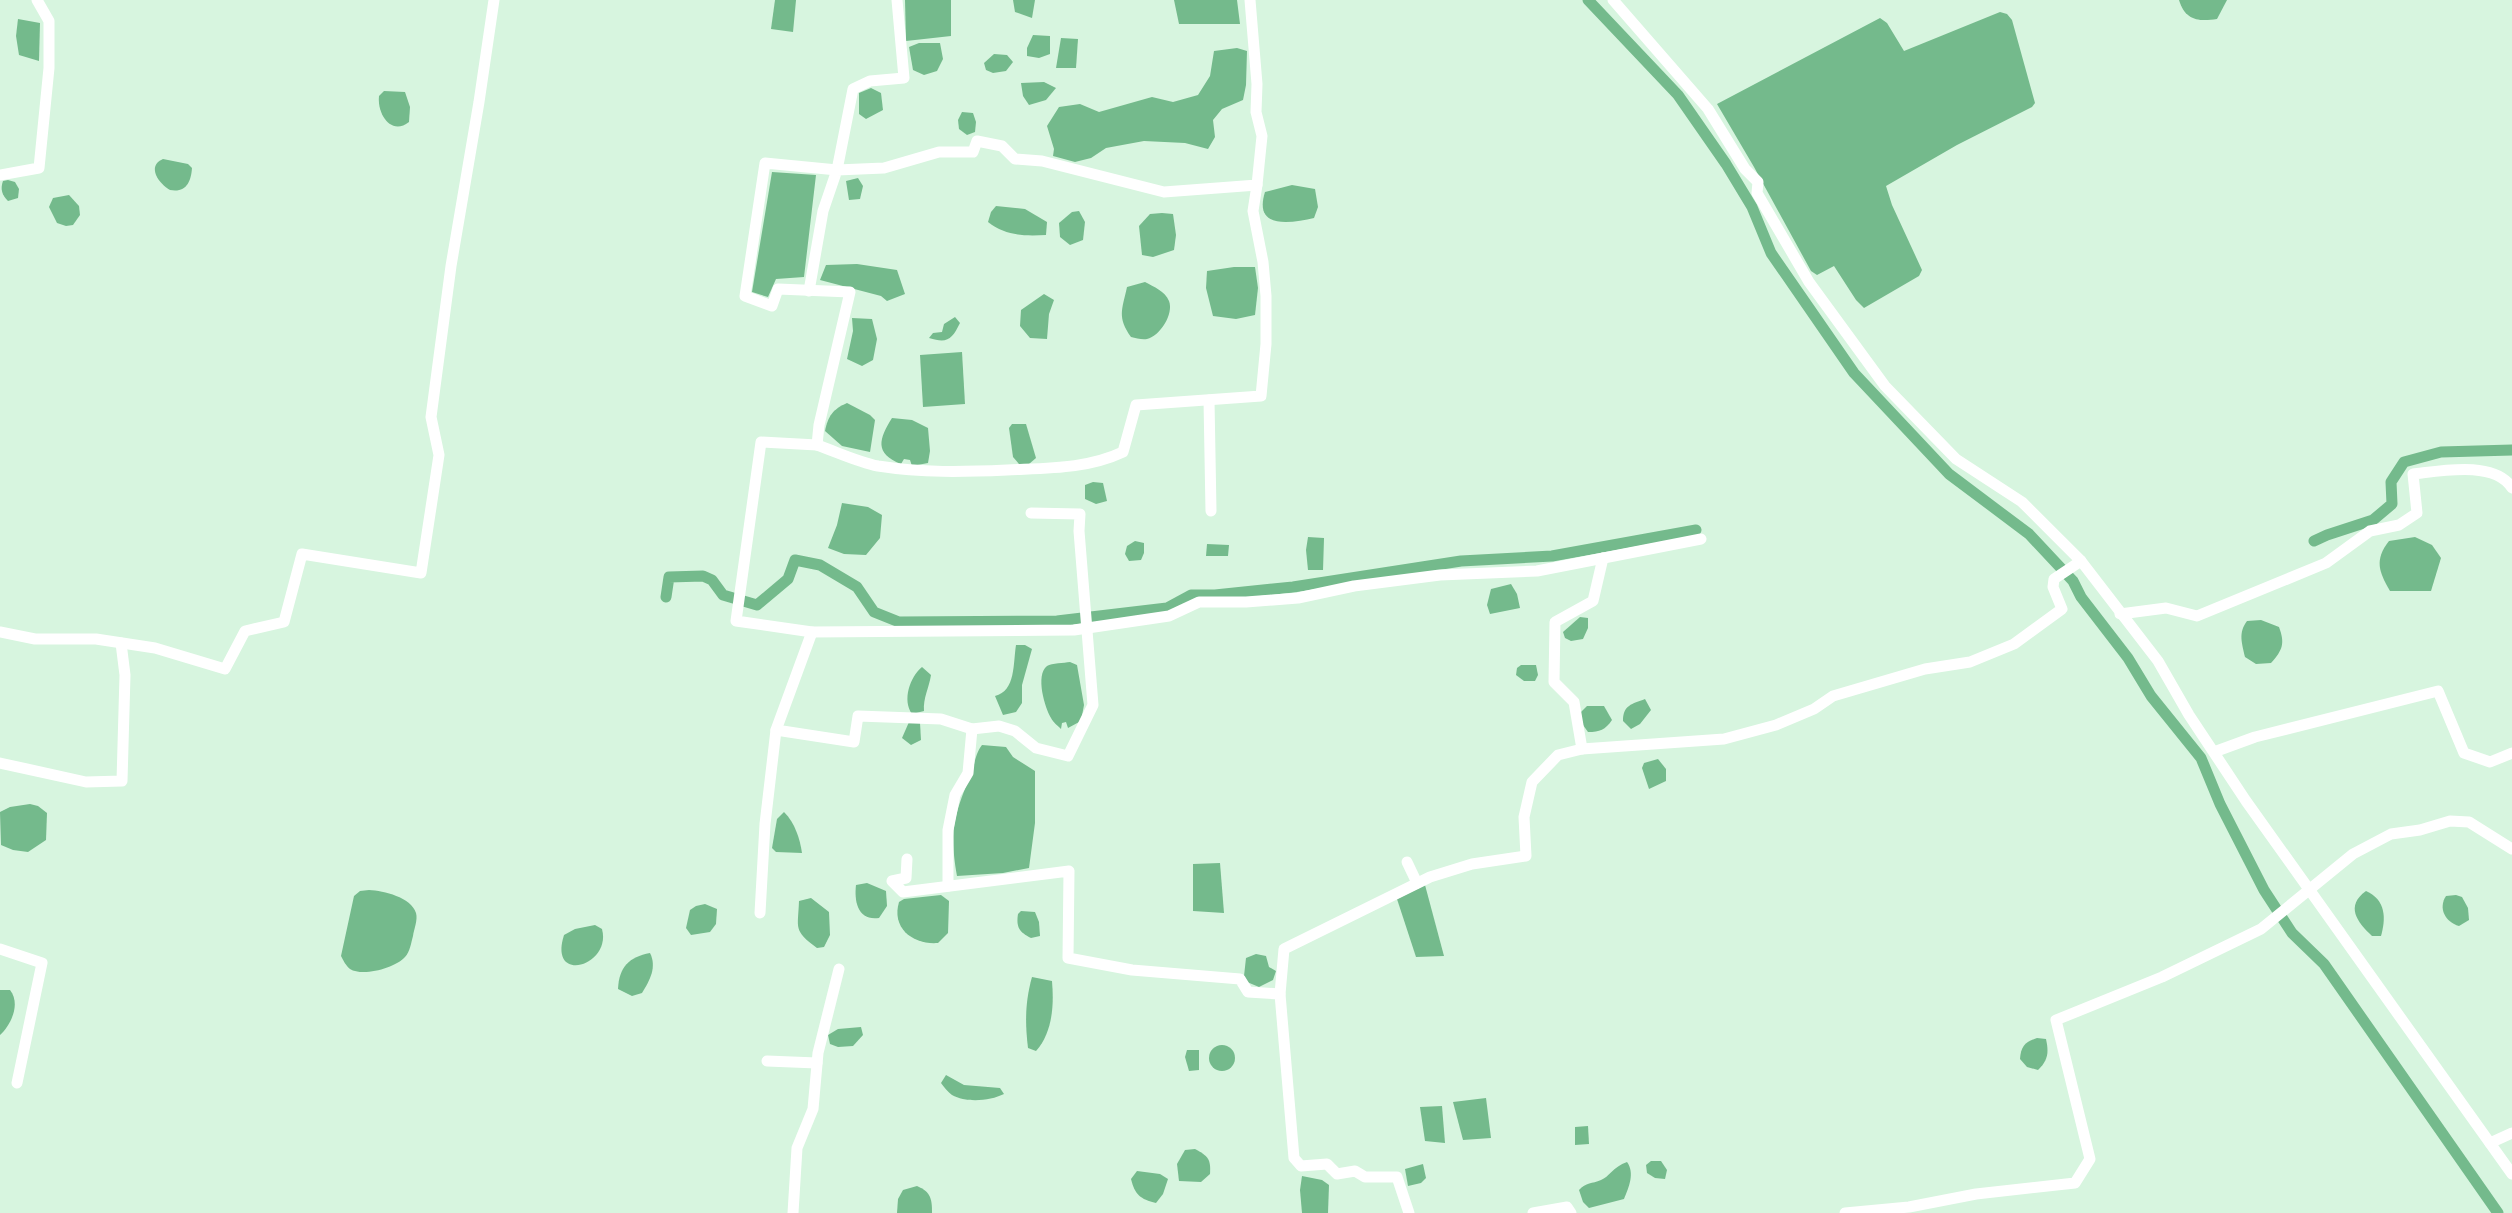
<svg xmlns="http://www.w3.org/2000/svg" width="2512" height="1213" viewBox="0 0 2512 1213" font-family="Figtree,sans-serif">
<style>
.water{fill:#74ba8c}
.lines{fill:none;stroke-linecap:round;stroke-linejoin:round}
.canal{stroke:#74ba8c;stroke-width:11}
.street{stroke:#fff;stroke-width:11}
</style>
<rect width="100%" height="100%" fill="#d7f5df"/>
<g class="water">
<path d="M 775,0 L 796,0 L 793,32 L 771,29 Z"/>
<path d="M 905,0 L 951,0 L 951,36 L 906,41 Z"/>
<path d="M 1013,0 L 1035,0 L 1032,18 L 1015,12 Z"/>
<path d="M 1174,0 L 1237,0 L 1240,24 L 1179,24 Z"/>
<path d="M 2179,0 L 2227,0 L 2217,19 C 2198,22 2185,20 2179,0 Z"/>
<path d="M 2000,12 L 2007,14 L 2012,20 L 2035,103 L 2032,107 L 1957,145 L 1886,186 L 1892,205 L 1922,270 L 1919,276 L 1864,308 L 1856,300 L 1834,266 L 1817,275 L 1811,271 L 1754,167 L 1717,104 L 1880,18 L 1887,23 L 1904,51 Z"/>
<path d="M 18,19 L 40,23 L 39,61 L 19,55 L 16,36 Z"/>
<path d="M 1033,35 L 1050,36 L 1050,54 L 1039,58 L 1027,56 L 1027,48 Z"/>
<path d="M 1061,38 L 1078,39 L 1076,68 L 1056,68 Z"/>
<path d="M 919,43 L 940,43 L 943,59 L 937,71 L 924,75 L 913,70 L 909,47 Z"/>
<path d="M 1237,48 L 1247,51 L 1246,85 L 1243,100 L 1222,109 L 1213,120 L 1215,137 L 1208,149 L 1185,143 L 1144,141 L 1106,148 L 1091,158 L 1075,162 L 1053,156 L 1054,149 L 1047,126 L 1059,107 L 1080,104 L 1099,112 L 1152,97 L 1173,102 L 1198,95 L 1210,76 L 1214,51 Z"/>
<path d="M 994,54 L 1007,55 L 1013,62 L 1006,71 L 993,73 L 986,70 L 984,63 Z"/>
<path d="M 1044,82 L 1056,88 L 1046,100 L 1029,105 L 1023,96 L 1021,83 Z"/>
<path d="M 871,88 L 881,93 L 883,110 L 866,119 L 859,114 L 859,93 Z"/>
<path d="M 384,91 L 405,92 L 410,107 L 409,122 C 391,136 377,114 379,96 Z"/>
<path d="M 962,112 L 973,113 L 976,122 L 975,132 L 967,135 L 959,129 L 958,120 Z"/>
<path d="M 163,159 L 188,164 L 192,168 C 191,182 186,193 170,190 C 159,184 146,166 163,159 Z"/>
<path d="M 772,172 L 816,175 L 804,277 L 776,279 L 768,297 L 752,292 Z"/>
<path d="M 858,178 L 863,186 L 860,199 L 849,200 L 846,181 Z"/>
<path d="M 8,180 L 15,182 L 19,189 L 18,198 L 8,201 C 2,195 0,189 3,181 Z"/>
<path d="M 1292,185 L 1315,189 L 1318,207 L 1314,218 C 1291,223 1253,230 1265,192 Z"/>
<path d="M 69,195 L 79,206 L 80,215 L 73,225 L 66,226 L 57,223 L 49,207 L 53,198 Z"/>
<path d="M 996,206 L 1025,209 L 1047,222 L 1046,235 C 1024,236 1006,236 988,222 L 991,212 Z"/>
<path d="M 1079,211 L 1085,222 L 1083,240 L 1070,245 L 1060,237 L 1059,223 L 1072,212 Z"/>
<path d="M 1162,213 L 1173,214 L 1176,235 L 1174,250 L 1153,257 L 1142,255 L 1139,226 L 1150,214 Z"/>
<path d="M 857,264 L 897,270 L 905,294 L 887,301 L 881,296 L 820,280 L 826,265 Z"/>
<path d="M 1234,267 L 1255,267 L 1258,288 L 1255,315 L 1236,319 L 1213,316 L 1206,288 L 1207,271 Z"/>
<path d="M 1145,282 C 1154,287 1165,291 1169,301 C 1174,314 1160,336 1147,339 C 1142,340 1136,338 1131,337 C 1117,317 1122,310 1127,287 Z"/>
<path d="M 1044,294 L 1054,300 L 1049,314 L 1047,339 L 1030,338 L 1020,326 L 1021,310 Z"/>
<path d="M 955,317 L 960,323 C 952,339 948,344 929,338 L 933,333 L 942,332 L 944,324 Z"/>
<path d="M 852,318 L 872,319 L 877,339 L 873,360 L 862,366 L 847,359 L 853,331 Z"/>
<path d="M 962,352 L 965,404 L 923,407 L 920,355 Z"/>
<path d="M 847,403 L 870,415 L 875,420 L 870,452 L 842,446 L 825,431 C 828,416 833,409 847,403 Z"/>
<path d="M 892,418 L 912,420 L 928,428 L 930,451 L 928,463 L 912,466 L 910,460 L 904,459 L 901,464 C 874,453 879,439 892,418 Z"/>
<path d="M 1012,424 L 1026,424 L 1036,458 L 1029,464 L 1019,464 L 1013,457 L 1009,428 Z"/>
<path d="M 1093,482 L 1103,483 L 1107,501 L 1096,504 L 1085,499 L 1085,485 Z"/>
<path d="M 842,503 L 868,507 L 882,515 L 880,538 L 866,555 L 844,554 L 828,548 L 837,525 Z"/>
<path d="M 1308,537 L 1324,538 L 1323,570 L 1308,570 L 1306,550 Z"/>
<path d="M 2415,537 L 2432,545 L 2441,558 L 2431,591 L 2390,591 C 2379,572 2374,560 2389,541 Z"/>
<path d="M 1135,541 L 1144,543 L 1144,553 L 1141,560 L 1129,561 L 1125,554 L 1127,546 Z"/>
<path d="M 1207,544 L 1229,545 L 1228,556 L 1206,556 Z"/>
<path d="M 1511,584 L 1517,594 L 1520,608 L 1490,614 L 1487,605 L 1491,589 Z"/>
<path d="M 1580,617 L 1588,618 L 1588,628 L 1583,639 L 1571,641 L 1565,638 L 1563,632 Z"/>
<path d="M 2261,620 L 2279,627 C 2285,643 2283,650 2271,663 L 2256,664 L 2245,657 C 2242,643 2238,633 2247,621 Z"/>
<path d="M 1016,645 L 1025,645 L 1032,649 L 1022,685 L 1022,703 L 1016,712 L 1003,715 L 995,696 C 1016,691 1013,663 1016,645 Z"/>
<path d="M 1070,662 L 1077,665 L 1084,705 L 1081,721 L 1068,728 L 1066,722 L 1062,723 L 1061,729 C 1058,726 1053,722 1051,718 C 1045,708 1035,675 1047,666 C 1052,663 1064,663 1070,662 Z"/>
<path d="M 1521,665 L 1536,665 L 1538,675 L 1535,681 L 1524,681 L 1516,675 L 1517,668 Z"/>
<path d="M 922,667 L 931,675 C 929,688 923,698 924,711 L 912,714 C 902,700 910,677 922,667 Z"/>
<path d="M 1645,699 L 1651,710 L 1640,724 L 1631,729 L 1623,721 C 1623,705 1632,704 1645,699 Z"/>
<path d="M 1587,706 L 1604,706 L 1612,720 C 1605,730 1600,732 1588,732 L 1583,725 L 1580,713 Z"/>
<path d="M 909,722 L 920,723 L 921,740 L 911,745 L 902,738 Z"/>
<path d="M 982,745 L 1006,747 L 1013,757 L 1035,771 L 1035,823 L 1029,868 L 1003,873 L 957,876 C 949,831 954,815 971,774 C 975,764 975,754 982,745 Z"/>
<path d="M 1658,759 L 1666,769 L 1666,781 L 1649,789 L 1642,768 L 1644,763 Z"/>
<path d="M 30,804 L 38,806 L 47,813 L 46,840 L 28,852 L 13,850 L 1,845 L 0,812 L 10,807 Z"/>
<path d="M 784,812 C 795,823 800,839 802,853 L 776,852 L 772,848 L 777,819 Z"/>
<path d="M 1220,863 L 1224,913 L 1193,911 L 1193,864 Z"/>
<path d="M 867,883 L 886,891 L 887,906 L 879,918 C 858,921 854,902 856,885 Z"/>
<path d="M 1425,885 L 1444,956 L 1416,957 L 1397,899 Z"/>
<path d="M 369,890 C 384,891 411,897 416,913 C 418,920 414,929 413,936 C 411,943 410,952 405,957 C 395,968 363,977 350,969 C 346,966 343,960 341,956 L 354,896 L 360,891 Z"/>
<path d="M 2366,891 C 2386,900 2386,918 2381,936 L 2372,936 C 2357,922 2345,906 2366,891 Z"/>
<path d="M 941,895 L 949,901 L 948,933 L 938,943 C 914,945 891,929 899,902 L 904,899 Z"/>
<path d="M 2456,895 L 2462,897 L 2468,908 L 2469,920 L 2459,926 C 2445,922 2438,908 2446,896 Z"/>
<path d="M 811,898 L 829,912 L 830,935 L 824,947 L 817,948 C 793,930 798,929 799,901 Z"/>
<path d="M 705,904 L 717,909 L 716,924 L 710,932 L 691,935 L 686,928 L 690,910 L 696,906 Z"/>
<path d="M 1021,911 L 1035,912 L 1039,922 L 1040,936 L 1031,938 C 1019,932 1016,927 1018,914 Z"/>
<path d="M 595,925 L 602,929 C 612,966 548,985 564,935 L 575,929 Z"/>
<path d="M 650,953 C 657,967 650,980 642,993 L 632,996 L 618,989 C 619,967 629,957 650,953 Z"/>
<path d="M 1256,954 L 1266,956 L 1269,967 L 1276,971 L 1273,980 L 1259,987 L 1247,982 L 1244,976 L 1246,958 Z"/>
<path d="M 1032,977 L 1052,981 C 1054,1004 1053,1032 1036,1051 L 1028,1048 C 1025,1023 1025,1002 1032,977 Z"/>
<path d="M 0,990 L 10,990 C 21,1004 11,1025 0,1035 Z"/>
<path d="M 861,1027 L 863,1035 L 853,1046 L 838,1047 L 830,1044 L 828,1035 L 838,1029 Z"/>
<path d="M 2037,1038 L 2046,1039 C 2049,1053 2048,1060 2038,1070 L 2027,1067 L 2020,1059 C 2021,1046 2025,1042 2037,1038 Z"/>
<circle cx="1222" cy="1058" r="13"/>
<path d="M 1187,1050 L 1199,1050 L 1199,1070 L 1189,1071 L 1185,1057 Z"/>
<path d="M 946,1075 L 964,1085 L 1000,1088 L 1004,1094 C 990,1101 966,1103 952,1095 C 948,1092 944,1087 941,1083 Z"/>
<path d="M 1486,1098 L 1491,1138 L 1463,1140 L 1453,1102 Z"/>
<path d="M 1442,1106 L 1445,1143 L 1425,1141 L 1420,1107 Z"/>
<path d="M 1588,1126 L 1589,1144 L 1575,1145 L 1575,1127 Z"/>
<path d="M 1195,1149 C 1208,1156 1211,1159 1210,1174 L 1201,1182 L 1179,1181 L 1177,1164 L 1185,1150 Z"/>
<path d="M 1651,1161 L 1661,1161 L 1667,1170 L 1665,1179 L 1655,1178 L 1647,1173 L 1646,1165 Z"/>
<path d="M 1627,1162 C 1635,1173 1629,1187 1624,1199 L 1589,1208 L 1583,1202 L 1579,1190 C 1586,1182 1592,1184 1601,1180 C 1609,1177 1613,1167 1627,1162 Z"/>
<path d="M 1423,1164 L 1426,1178 L 1421,1183 L 1408,1186 L 1405,1169 Z"/>
<path d="M 1137,1171 L 1160,1174 L 1168,1179 L 1163,1194 L 1156,1203 C 1140,1199 1135,1195 1131,1179 Z"/>
<path d="M 1302,1176 L 1322,1180 L 1329,1185 L 1328,1213 L 1302,1213 L 1300,1190 Z"/>
<path d="M 917,1186 C 931,1192 932,1199 932,1213 L 897,1213 L 898,1199 L 903,1190 Z"/>
</g>
<g class="lines">
<g class="canal">
<path d="M 1588,0 L 1678,95 L 1726,164 L 1752,207 L 1771,253 L 1854,373 L 1949,474 L 2029,534 L 2073,581 L 2081,597 L 2128,658 L 2151,696 L 2201,758 L 2220,804 L 2264,890 L 2292,933 L 2324,964 L 2498,1213"/>
<path d="M 2314,541 L 2327,535 L 2373,520 L 2392,504 L 2391,482 L 2404,462 L 2441,452 L 2512,450"/>
<path d="M 666,597 L 669,577 L 703,576 L 712,580 L 723,595 L 757,605 L 788,579 L 795,560 L 820,565 L 857,587 L 874,612 L 899,622 L 1057,621 L 1167,608 L 1191,595 L 1215,595 L 1293,587 L 1461,561 L 1552,556 L 1696,530"/>
</g>
<g class="street">
<path d="M 897,0 L 904,78 L 870,81 L 853,89 L 837,170 L 765,163 L 745,296 L 772,306 L 778,289 L 850,292 L 819,425 L 817,445 L 761,442 L 736,621 L 812,632 L 1074,630 L 1169,616 L 1199,602 L 1246,602 L 1298,598 L 1354,586 L 1440,575 L 1537,571 L 1701,539"/>
<path d="M 1613,0 L 1708,109 L 1745,169 L 1758,182 L 1757,193 L 1809,282 L 1885,386 L 1956,459 L 2022,502 L 2081,561 L 2158,661 L 2189,715 L 2246,801 L 2512,1174"/>
<path d="M 0,175 L 39,168 L 49,68 L 49,21 L 37,0"/>
<path d="M 809,291 L 823,211 L 837,170 L 884,168 L 939,152 L 973,152 L 977,141 L 1002,146 L 1015,159 L 1042,161 L 1164,192 L 1257,185 L 1262,136 L 1256,112 L 1257,84 L 1250,0"/>
<path d="M 1209,400 L 1211,511"/>
<path d="M 817,445 C 837,452 858,462 878,466 C 923,473 963,472 1007,470 C 1047,468 1087,469 1123,452 L 1136,405 L 1261,396 L 1266,344 L 1266,296 L 1263,262 L 1253,211 L 1257,185"/>
<path d="M 2120,614 L 2166,608 L 2197,616 L 2326,563 L 2370,531 L 2399,525 L 2417,513 L 2413,474 C 2440,471 2495,460 2512,488"/>
<path d="M 0,632 L 35,639 L 96,639 L 155,648 L 225,669 L 245,631 L 284,622 L 302,554 L 421,573 L 439,455 L 431,417 L 451,266 L 479,102 L 494,0"/>
<path d="M 812,632 L 776,730 L 854,742 L 858,716 L 941,719 L 972,729 L 999,726 L 1015,731 L 1036,748 L 1068,756 L 1093,705 L 1079,531 L 1080,514 L 1031,513"/>
<path d="M 1582,749 L 1574,702 L 1554,682 L 1555,622 L 1593,601 L 1603,558"/>
<path d="M 2214,752 L 2255,737 L 2438,691 L 2464,753 L 2490,762 L 2512,753"/>
<path d="M 0,763 L 86,782 L 122,781 L 125,675 L 121,643"/>
<path d="M 907,859 L 906,878 L 892,881 L 903,892 L 1069,871 L 1068,958 L 1132,970 L 1240,979 L 1248,992 L 1280,994 L 1284,949 L 1430,877 L 1472,864 L 1526,856 L 1524,817 L 1532,782 L 1558,755 L 1582,749 L 1724,739 L 1776,725 L 1814,709 L 1833,696 L 1925,669 L 1970,662 L 2014,644 L 2062,609 L 2053,587 L 2054,579 L 2081,561"/>
<path d="M 1407,862 L 1417,883"/>
<path d="M 948,886 L 948,830 L 955,795 L 968,773 L 972,729"/>
<path d="M 760,913 L 765,824 L 776,730"/>
<path d="M 0,949 L 42,963 L 17,1083"/>
<path d="M 1280,994 L 1294,1158 L 1301,1166 L 1327,1164 L 1337,1174 L 1355,1171 L 1365,1177 L 1397,1177 L 1409,1213"/>
<path d="M 767,1061 L 817,1063"/>
<path d="M 2490,1143 L 2512,1133"/>
<path d="M 793,1213 L 797,1148 L 813,1109 L 818,1053 L 839,969"/>
<path d="M 1533,1213 L 1567,1207 L 1571,1213"/>
<path d="M 1845,1213 L 1909,1207 L 1976,1194 L 2075,1183 L 2090,1159 L 2056,1020 L 2162,977 L 2261,929 L 2353,854 L 2391,834 L 2420,830 L 2450,821 L 2469,822 L 2512,849"/>
</g>
</g>
</svg>
